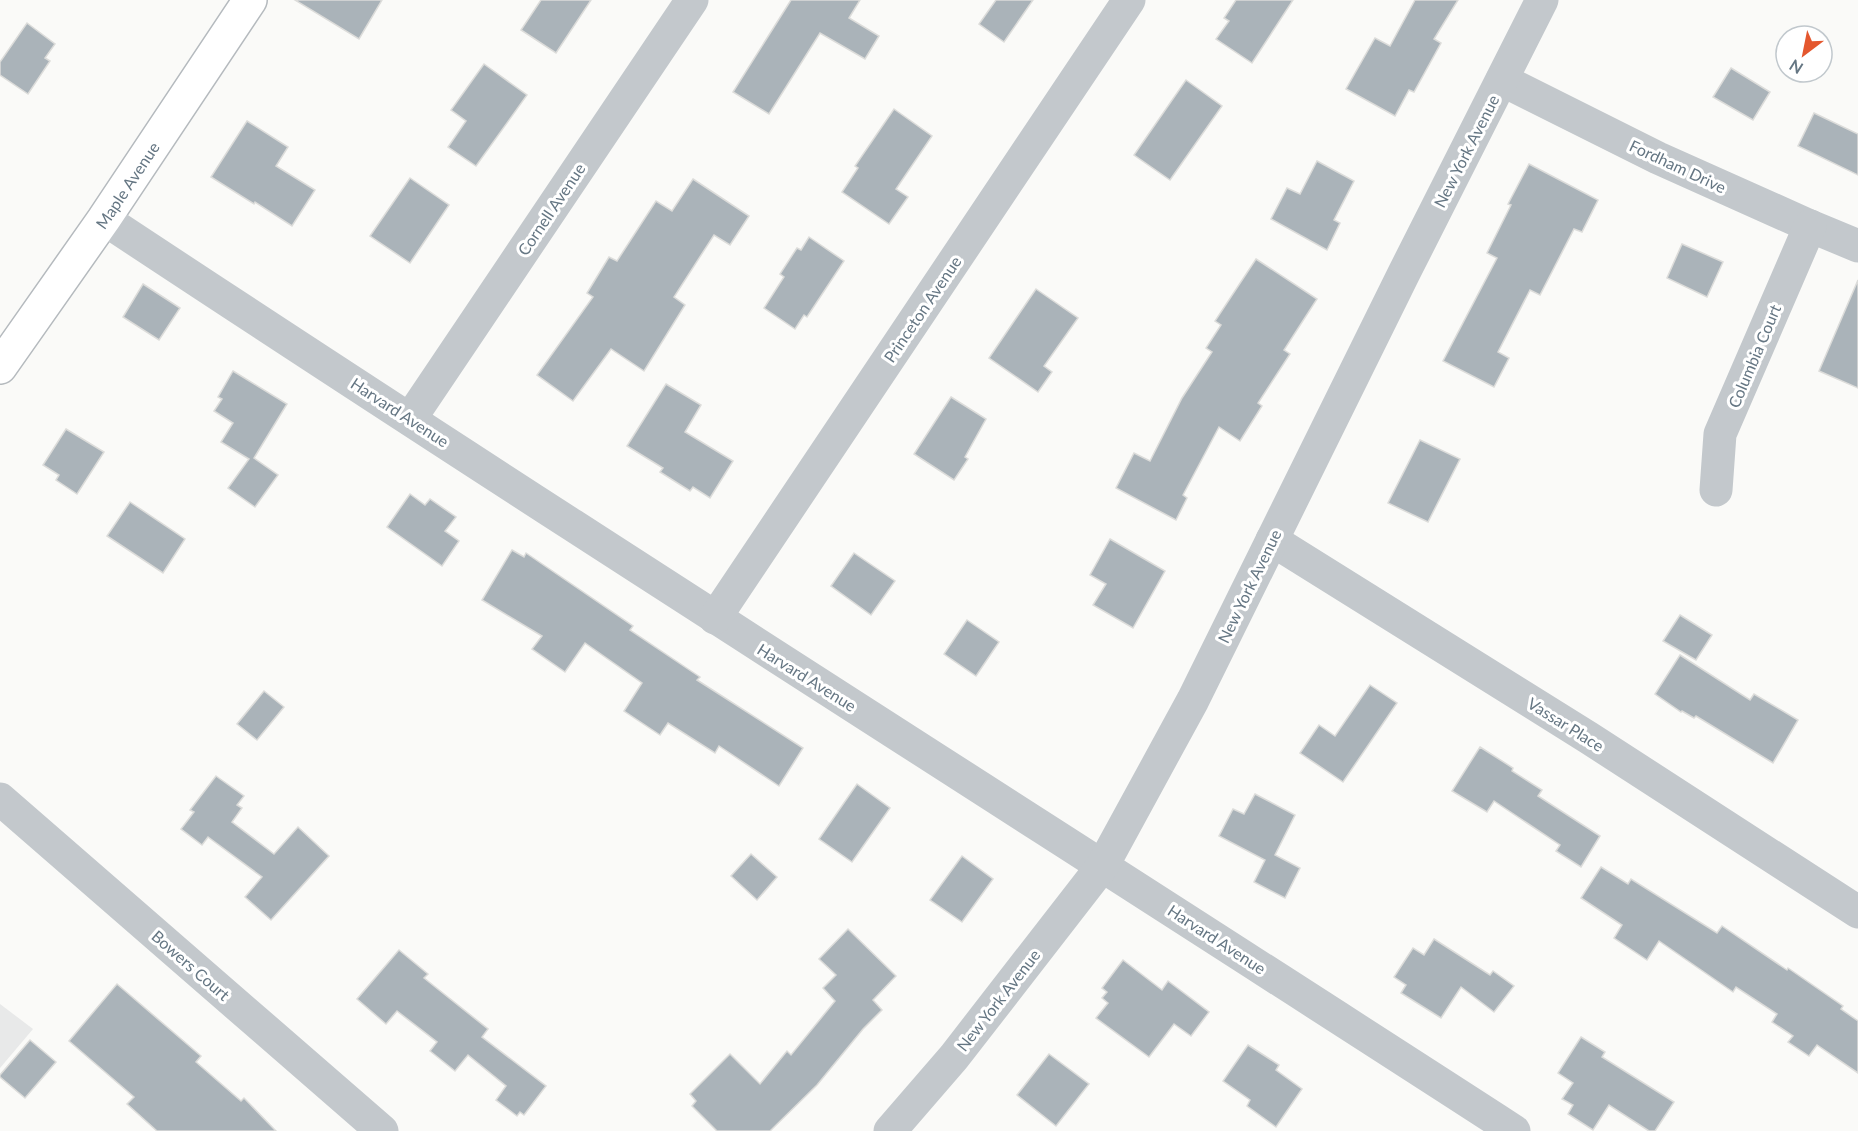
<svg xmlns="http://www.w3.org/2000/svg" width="1858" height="1131" viewBox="0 0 1858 1131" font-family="Lato,sans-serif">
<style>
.built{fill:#e8e9e9}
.building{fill:#aab3b9;stroke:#dcdcda;stroke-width:1.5}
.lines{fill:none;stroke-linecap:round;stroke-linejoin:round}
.major-casing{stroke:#b5babe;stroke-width:36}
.minor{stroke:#c3c8cc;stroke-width:33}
.major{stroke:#fff;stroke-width:33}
.labels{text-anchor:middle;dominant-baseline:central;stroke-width:6;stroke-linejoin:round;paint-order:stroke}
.street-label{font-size:16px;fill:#657683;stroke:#fff}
</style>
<rect width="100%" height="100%" fill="#fafaf8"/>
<path class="built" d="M 0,1004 L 33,1029 L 0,1068 Z"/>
<g class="building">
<path d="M 295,0 L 382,0 L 359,39 Z"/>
<path d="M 541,0 L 591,0 L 556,53 L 521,30 Z"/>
<path d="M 791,0 L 860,0 L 849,18 L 879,36 L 865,59 L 820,33 L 769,114 L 733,92 Z"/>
<path d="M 996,0 L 1033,0 L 1004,42 L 979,24 Z"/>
<path d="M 1236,0 L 1293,0 L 1252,63 L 1216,39 L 1229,21 L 1224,18 Z"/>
<path d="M 1415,0 L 1458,0 L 1434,39 L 1441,43 L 1414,92 L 1409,90 L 1395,116 L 1346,89 L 1375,38 L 1390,46 Z"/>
<path d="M 27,23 L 55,44 L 45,58 L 50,61 L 28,94 L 0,75 L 0,62 Z"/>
<path d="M 484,64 L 527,95 L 476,166 L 448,147 L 466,121 L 451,110 Z"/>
<path d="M 1731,68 L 1770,92 L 1753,120 L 1713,97 Z"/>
<path d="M 1186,80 L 1222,106 L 1170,180 L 1134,155 Z"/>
<path d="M 894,109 L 932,136 L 896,189 L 908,197 L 889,224 L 842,192 L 858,168 L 855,166 Z"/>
<path d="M 1814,113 L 1858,134 L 1858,175 L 1798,146 Z"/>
<path d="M 247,121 L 288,147 L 276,166 L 315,190 L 292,226 L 255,202 L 254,204 L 211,177 Z"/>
<path d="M 1317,161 L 1354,181 L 1334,220 L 1340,223 L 1327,250 L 1271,219 L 1287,188 L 1300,194 Z"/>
<path d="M 1529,164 L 1598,200 L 1582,232 L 1574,229 L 1540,295 L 1530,290 L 1498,352 L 1509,358 L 1494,387 L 1443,361 L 1497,258 L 1487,253 L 1511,205 L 1508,204 Z"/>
<path d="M 410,178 L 449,205 L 410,263 L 370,236 Z"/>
<path d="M 693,179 L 749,216 L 730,245 L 714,235 L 674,297 L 685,305 L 644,371 L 611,349 L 573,401 L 537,375 L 593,297 L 587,293 L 609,257 L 617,261 L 656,201 L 672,211 Z"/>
<path d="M 809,237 L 844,261 L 807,317 L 804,315 L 795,329 L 764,308 L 784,277 L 780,274 L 797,248 L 801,250 Z"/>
<path d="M 1682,244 L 1723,262 L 1707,297 L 1667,278 Z"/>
<path d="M 1256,259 L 1317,299 L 1284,350 L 1290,354 L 1258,403 L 1262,406 L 1240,441 L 1219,427 L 1183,495 L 1187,498 L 1176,520 L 1116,488 L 1134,453 L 1150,461 L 1182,398 L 1212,352 L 1206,348 L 1221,325 L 1215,321 Z"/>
<path d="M 1858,280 L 1858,388 L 1819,371 Z"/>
<path d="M 143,284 L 180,308 L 159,340 L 123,317 Z"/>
<path d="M 1036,289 L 1078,318 L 1044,366 L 1052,372 L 1038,392 L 989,358 Z"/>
<path d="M 233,371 L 287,404 L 254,458 L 278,475 L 255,507 L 228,488 L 249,459 L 221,442 L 233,423 L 214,411 L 222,399 L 218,397 Z"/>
<path d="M 666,384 L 701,405 L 685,432 L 733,461 L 710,498 L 693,487 L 690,491 L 660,472 L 663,468 L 627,446 Z"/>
<path d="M 951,397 L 986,419 L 965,457 L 968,459 L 954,480 L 914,454 Z"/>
<path d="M 66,429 L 104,452 L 77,494 L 56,480 L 59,475 L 43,465 Z"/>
<path d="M 1420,440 L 1460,459 L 1428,522 L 1388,503 Z"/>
<path d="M 410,494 L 425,505 L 430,499 L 456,517 L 445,531 L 459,541 L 442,566 L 387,527 Z"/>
<path d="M 130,502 L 185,539 L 163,573 L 107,536 Z"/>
<path d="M 1110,539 L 1165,571 L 1133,628 L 1093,605 L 1106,584 L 1090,575 Z"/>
<path d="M 512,550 L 524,557 L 526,553 L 633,626 L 630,630 L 700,677 L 697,680 L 803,748 L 779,786 L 719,746 L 715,753 L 668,723 L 660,735 L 624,711 L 642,683 L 585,643 L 565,672 L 532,649 L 542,636 L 482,600 Z"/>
<path d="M 854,553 L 895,581 L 871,615 L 831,586 Z"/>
<path d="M 1680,615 L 1712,635 L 1696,660 L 1663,641 Z"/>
<path d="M 967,620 L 999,642 L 976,676 L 944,654 Z"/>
<path d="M 1680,655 L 1750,700 L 1754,694 L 1798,720 L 1773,763 L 1696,716 L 1694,718 L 1682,711 L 1681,712 L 1655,694 Z"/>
<path d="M 1370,685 L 1397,703 L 1343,782 L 1300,753 L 1319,725 L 1335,736 Z"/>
<path d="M 264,691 L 284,707 L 257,740 L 237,724 Z"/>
<path d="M 1480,747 L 1513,768 L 1512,771 L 1542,790 L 1538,796 L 1600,836 L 1581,867 L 1556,851 L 1560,845 L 1494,801 L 1487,812 L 1452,791 Z"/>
<path d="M 216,776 L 244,796 L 237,805 L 242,808 L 232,822 L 274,854 L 298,827 L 329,856 L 271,920 L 245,897 L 262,877 L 208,837 L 202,845 L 181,829 L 194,812 L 190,810 Z"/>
<path d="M 857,784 L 890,808 L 852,862 L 819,839 Z"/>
<path d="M 1255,794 L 1295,815 L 1275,855 L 1300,868 L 1285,898 L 1254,882 L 1265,860 L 1219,836 L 1233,809 L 1244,814 Z"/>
<path d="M 751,854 L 777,877 L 757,900 L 731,876 Z"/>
<path d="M 962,856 L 993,879 L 962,922 L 930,900 Z"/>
<path d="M 1601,867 L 1628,884 L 1631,879 L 1717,933 L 1722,926 L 1787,970 L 1788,968 L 1843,1006 L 1841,1009 L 1858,1021 L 1858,1073 L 1817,1045 L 1809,1056 L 1788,1042 L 1793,1036 L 1772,1022 L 1777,1014 L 1736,987 L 1733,992 L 1659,941 L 1647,960 L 1614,938 L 1622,925 L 1581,898 Z"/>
<path d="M 848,929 L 896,976 L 873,1000 L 882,1010 L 863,1029 L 817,1085 L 770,1131 L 717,1131 L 692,1106 L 696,1101 L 690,1094 L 730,1054 L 760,1084 L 787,1051 L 791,1055 L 835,1001 L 823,988 L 836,975 L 819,959 Z"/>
<path d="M 1434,939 L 1490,975 L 1493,971 L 1514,986 L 1494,1012 L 1461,987 L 1441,1018 L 1401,993 L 1406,985 L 1394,977 L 1413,948 L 1424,955 Z"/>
<path d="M 399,950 L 428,974 L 424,978 L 488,1029 L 482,1037 L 546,1086 L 524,1115 L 520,1112 L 517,1116 L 496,1100 L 506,1086 L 468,1055 L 455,1071 L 430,1051 L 437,1042 L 397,1011 L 386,1024 L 357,999 Z"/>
<path d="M 1123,960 L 1162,990 L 1168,981 L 1209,1012 L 1191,1036 L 1174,1024 L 1149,1057 L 1096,1018 L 1108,1003 L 1102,998 L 1107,992 L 1102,988 Z"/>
<path d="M 117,984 L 201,1056 L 196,1062 L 241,1101 L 244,1098 L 276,1131 L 157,1131 L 127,1104 L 134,1097 L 69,1041 Z"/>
<path d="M 1581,1037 L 1605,1052 L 1602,1057 L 1674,1102 L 1655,1131 L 1649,1131 L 1609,1105 L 1593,1130 L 1568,1114 L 1573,1105 L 1562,1099 L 1573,1083 L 1558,1073 Z"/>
<path d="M 30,1040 L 56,1062 L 25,1098 L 0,1077 L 0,1075 Z"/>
<path d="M 1248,1045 L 1279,1065 L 1276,1070 L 1302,1089 L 1276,1127 L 1247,1106 L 1250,1100 L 1223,1081 Z"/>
<path d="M 1049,1054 L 1089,1084 L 1056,1126 L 1017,1095 Z"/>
</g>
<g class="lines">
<g class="major-casing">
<g id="major">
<path id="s1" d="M 0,367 L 104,219 L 250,0"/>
</g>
</g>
<g class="minor">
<path d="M 1502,80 L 1658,158 L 1810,226 L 1858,246"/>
<path d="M 104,219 C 571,528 1044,827 1514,1131"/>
<path d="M 410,419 L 692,0"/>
<path d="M 1716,490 L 1720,434 L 1810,226"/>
<path d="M 1272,540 L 1589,738 L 1858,912"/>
<path d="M 715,618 L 1129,0"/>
<path d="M 0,799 L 382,1131"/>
<path d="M 890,1131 L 954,1057 L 1103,865 L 1193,700 L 1404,273 L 1542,0"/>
</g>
<use href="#major" class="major"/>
</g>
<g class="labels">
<g class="street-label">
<text transform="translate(1466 151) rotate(-63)">New York Avenue</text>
<text transform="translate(1678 166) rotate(25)">Fordham Drive</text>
<text stroke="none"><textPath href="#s1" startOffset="222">Maple Avenue</textPath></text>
<text transform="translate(551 209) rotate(-56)">Cornell Avenue</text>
<text transform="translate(922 309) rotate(-56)">Princeton Avenue</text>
<text transform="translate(1754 356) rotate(-67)">Columbia Court</text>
<text transform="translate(400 412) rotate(33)">Harvard Avenue</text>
<text transform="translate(1249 586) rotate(-64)">New York Avenue</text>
<text transform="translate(807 677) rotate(32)">Harvard Avenue</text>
<text transform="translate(1566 724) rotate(32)">Vassar Place</text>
<text transform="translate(1217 939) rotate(33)">Harvard Avenue</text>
<text transform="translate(191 965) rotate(41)">Bowers Court</text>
<text transform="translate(998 1000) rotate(-52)">New York Avenue</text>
</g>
</g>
<g transform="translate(1804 54) rotate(212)"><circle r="28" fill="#ffffff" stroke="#c1c8cd" stroke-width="1.5"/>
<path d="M0-4.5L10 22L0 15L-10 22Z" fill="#e4572e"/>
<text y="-9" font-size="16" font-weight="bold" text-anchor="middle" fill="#657683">N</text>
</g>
</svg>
